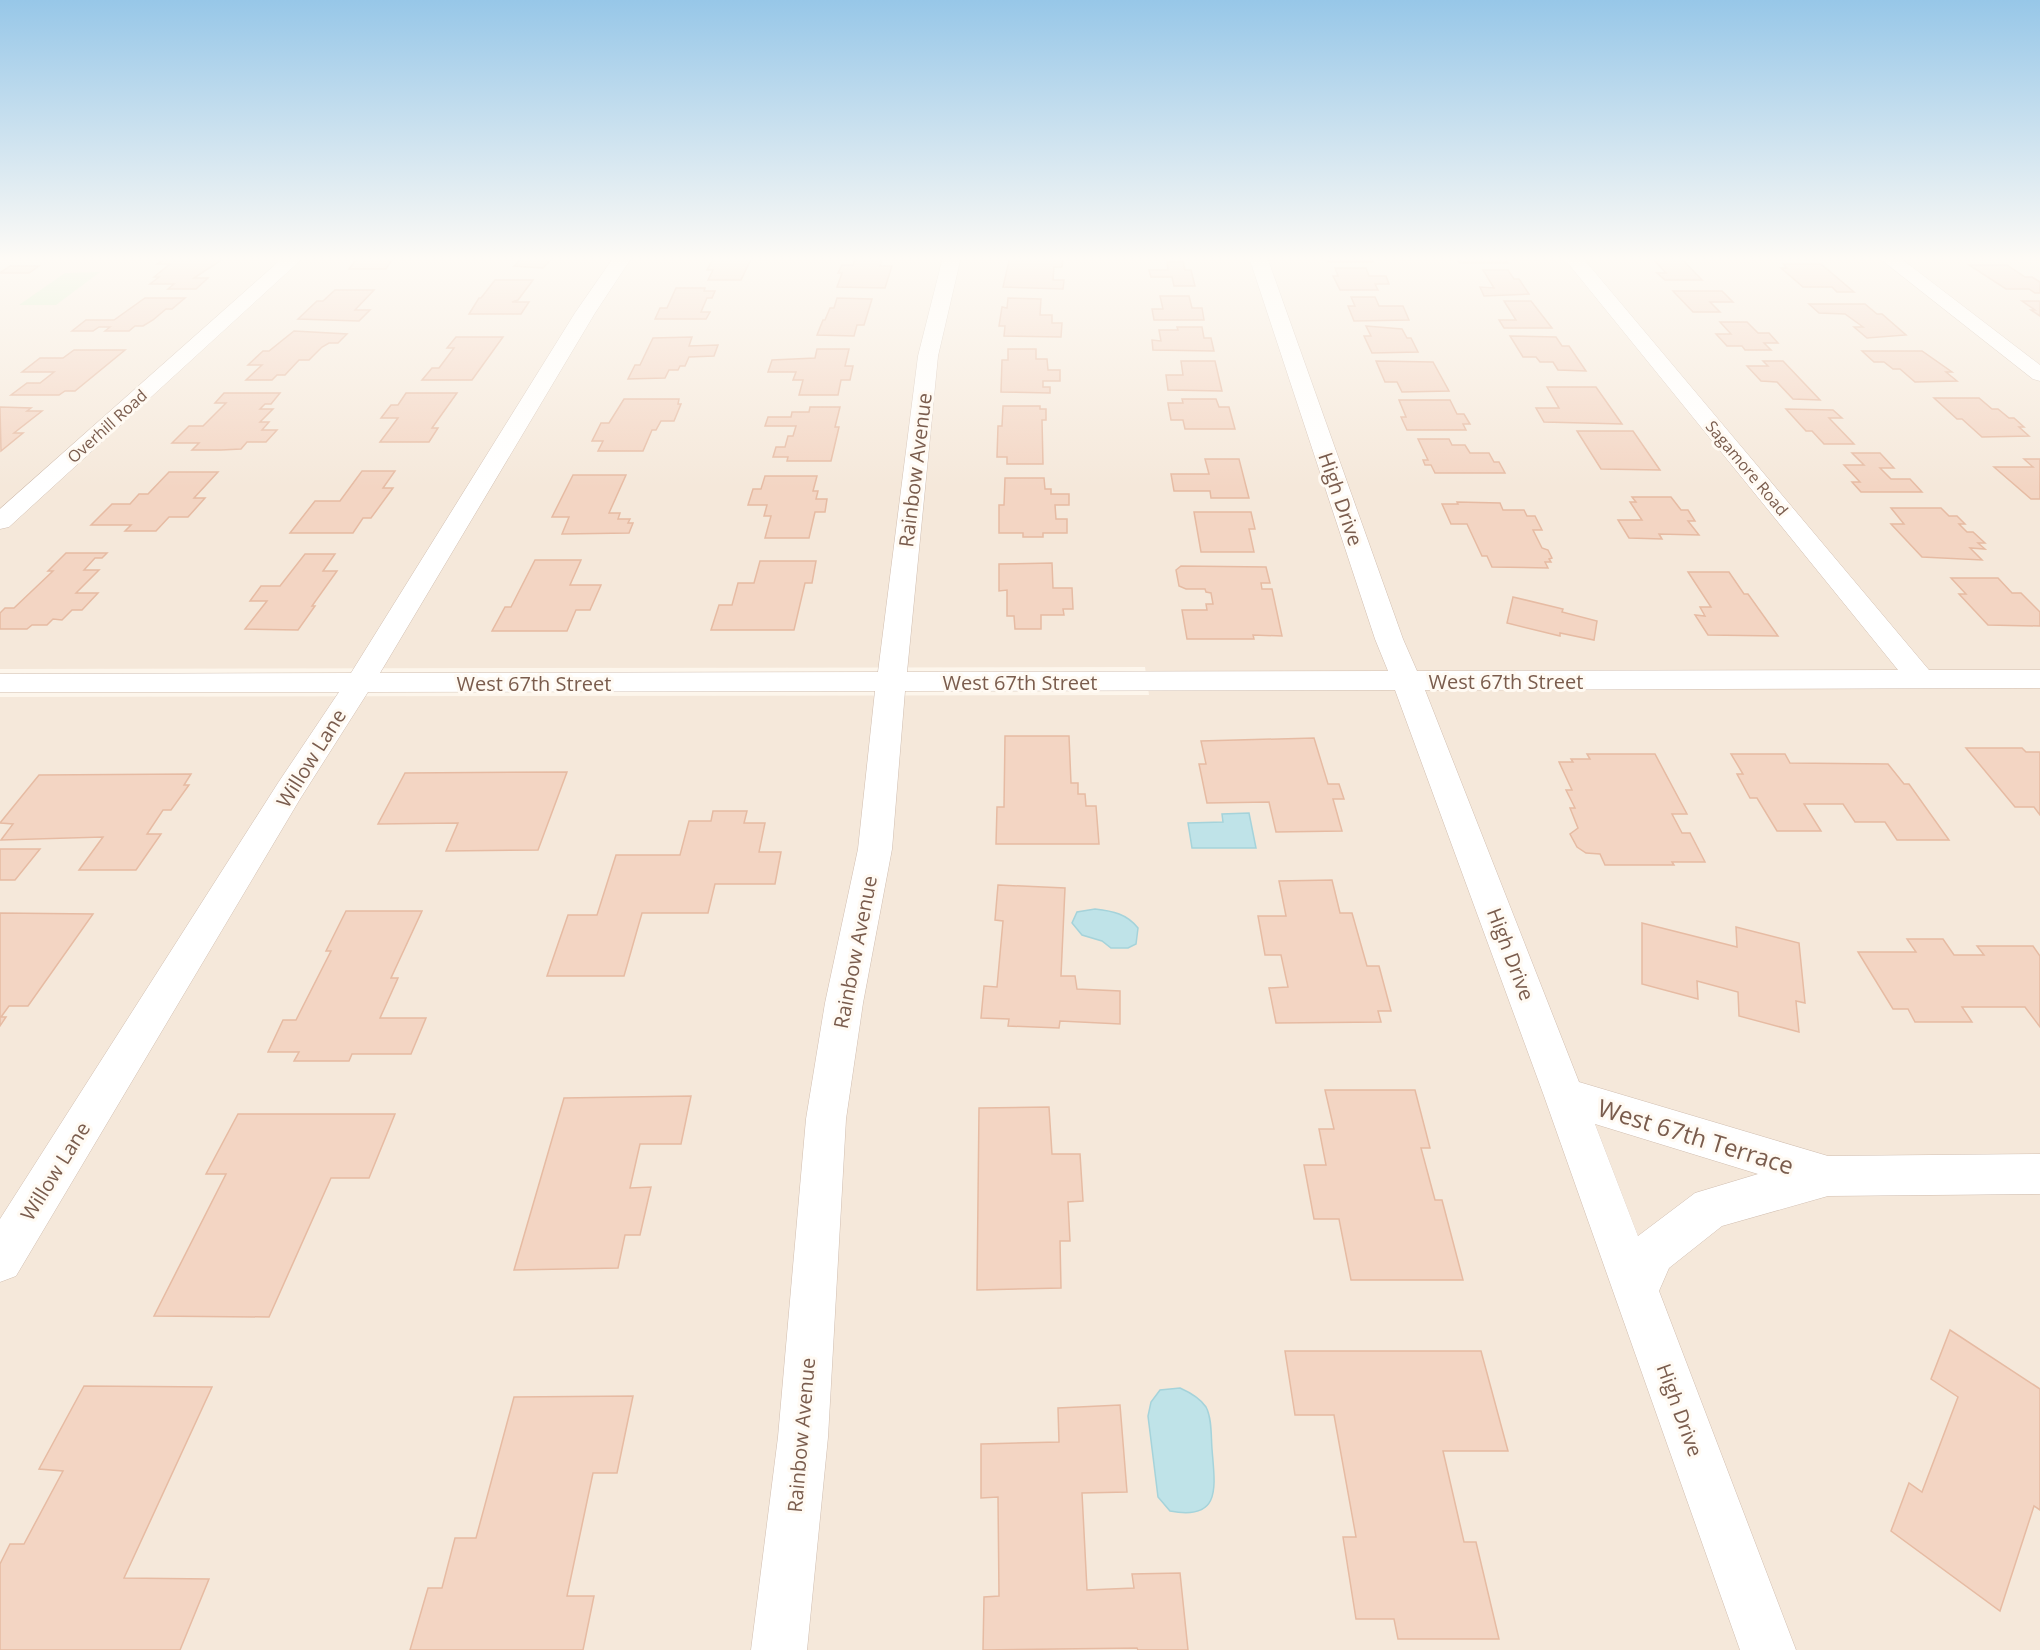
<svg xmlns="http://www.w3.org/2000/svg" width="2040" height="1650" viewBox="0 0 2040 1650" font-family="'Open Sans',sans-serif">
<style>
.residential{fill:#f5e8da}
.green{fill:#d8ecc9}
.water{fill:#bfe3e8;stroke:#a5d3da;stroke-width:1.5}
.building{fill:#f3d5c3;stroke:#e6bba3;stroke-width:1.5}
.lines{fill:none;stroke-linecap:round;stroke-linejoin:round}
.minor-casing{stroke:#d1beb0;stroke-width:1}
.minor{fill:#fff;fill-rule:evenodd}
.labels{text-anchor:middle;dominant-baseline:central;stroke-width:6;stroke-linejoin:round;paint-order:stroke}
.far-street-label{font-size:16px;fill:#7a5c4d;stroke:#fffaf3}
.street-label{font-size:20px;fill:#7a5c4d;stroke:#fffaf3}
.near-street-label{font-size:24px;fill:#7a5c4d;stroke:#fffaf3}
</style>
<rect width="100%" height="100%" fill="#fdf6ec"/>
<path class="residential" d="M 0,257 L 2040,257 L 2040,1650 L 0,1650 L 0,697 L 1149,695 L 1145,667 L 0,669 Z"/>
<path class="green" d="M 100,272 L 56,305 L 19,305 L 65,273 Z"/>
<g class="water">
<path d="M 1249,813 L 1256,848 L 1192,848 L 1188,823 L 1223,822 L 1222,814 Z"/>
<path d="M 1095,909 C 1113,911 1127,914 1138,928 L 1136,944 L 1128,948 L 1111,948 L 1102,941 L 1082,935 L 1072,923 L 1077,912 Z"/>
<path d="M 1180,1388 C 1189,1392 1200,1398 1206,1407 C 1212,1418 1211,1436 1212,1449 C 1215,1487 1222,1521 1170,1511 L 1158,1497 L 1148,1416 L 1151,1402 L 1160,1390 Z"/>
</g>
<g class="building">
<path d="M 358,257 L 391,257 L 393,258 L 386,269 L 349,269 Z"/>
<path d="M 523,257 L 553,257 L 543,268 L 514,266 Z"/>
<path d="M 714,257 L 752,257 L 741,280 L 708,280 L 713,270 L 707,270 Z"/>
<path d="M 856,257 L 883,257 L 880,266 L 892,266 L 885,288 L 837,287 L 842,273 L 838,273 L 842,265 L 853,265 Z"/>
<path d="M 1010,257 L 1063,258 L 1062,267 L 1054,267 L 1053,280 L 1064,280 L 1063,289 L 1003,287 Z"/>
<path d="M 1326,257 L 1371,257 L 1373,262 L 1328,262 Z"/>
<path d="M 1455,257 L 1504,257 L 1508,263 L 1460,263 Z"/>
<path d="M 1651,257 L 1680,257 L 1702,280 L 1665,280 L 1657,273 L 1666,273 Z"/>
<path d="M 165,259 L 223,259 L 194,278 L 208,278 L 196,289 L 168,289 L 174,284 L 150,284 L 159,277 L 154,277 L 170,264 L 157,264 Z"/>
<path d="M 1167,262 L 1183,262 L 1185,270 L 1191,270 L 1195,286 L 1174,286 L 1172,277 L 1151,277 L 1149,270 L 1168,270 Z"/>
<path d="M 1783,264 L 1821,264 L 1854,292 L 1837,292 L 1832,287 L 1803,287 L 1781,268 L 1787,268 Z"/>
<path d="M 1969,265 L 2007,265 L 2025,277 L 2032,277 L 2040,282 L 2040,293 L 2035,293 L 2029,289 L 2006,289 Z"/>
<path d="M 10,266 L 39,266 L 29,273 L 0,273 Z"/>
<path d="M 1335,268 L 1366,268 L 1369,276 L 1386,276 L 1389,284 L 1375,284 L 1378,290 L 1340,290 L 1333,276 L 1338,276 Z"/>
<path d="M 1483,270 L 1508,270 L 1514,279 L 1519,279 L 1529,294 L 1484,296 L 1480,287 L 1494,288 Z"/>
<path d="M 495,280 L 533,280 L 518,300 L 512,302 L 529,302 L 521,314 L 469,314 L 479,298 L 481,298 Z"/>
<path d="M 676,288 L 705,288 L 704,291 L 715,291 L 712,298 L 707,298 L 701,312 L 710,312 L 706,319 L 655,319 L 660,308 L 667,308 Z"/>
<path d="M 335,290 L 374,290 L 355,310 L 370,310 L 359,321 L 298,319 L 317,301 L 323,301 Z"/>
<path d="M 1673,291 L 1722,291 L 1733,302 L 1710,302 L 1720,312 L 1693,312 Z"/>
<path d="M 1160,296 L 1189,296 L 1192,308 L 1202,308 L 1204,320 L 1154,320 L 1152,309 L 1163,309 Z"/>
<path d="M 1351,297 L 1375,297 L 1379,306 L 1403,306 L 1409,320 L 1354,321 L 1348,306 L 1355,306 Z"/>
<path d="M 145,298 L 185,298 L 172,309 L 166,309 L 153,320 L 143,326 L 135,326 L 129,331 L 105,331 L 110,327 L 99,327 L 93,331 L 72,331 L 86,320 L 114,320 Z"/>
<path d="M 837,298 L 872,299 L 864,325 L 857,325 L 854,336 L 817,335 L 823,320 L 825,320 L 830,308 L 834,308 Z"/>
<path d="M 1008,298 L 1041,299 L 1040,315 L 1052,315 L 1052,323 L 1062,323 L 1061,337 L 1004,336 L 1005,326 L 999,326 L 1002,307 L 1007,308 Z"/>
<path d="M 1504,301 L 1531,301 L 1552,328 L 1504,328 L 1499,320 L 1516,320 Z"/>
<path d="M 2022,301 L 2040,301 L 2040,316 L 2031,310 L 2035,310 Z"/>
<path d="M 1809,304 L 1865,304 L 1877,314 L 1882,314 L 1906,335 L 1867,338 L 1854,327 L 1863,327 L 1845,314 L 1819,313 Z"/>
<path d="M 1720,322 L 1747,322 L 1758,333 L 1769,333 L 1778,343 L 1764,343 L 1771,350 L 1745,350 L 1742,346 L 1727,346 L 1716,334 L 1731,334 Z"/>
<path d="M 1366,326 L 1402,329 L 1407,338 L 1411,338 L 1418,352 L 1372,353 L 1364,336 L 1371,336 Z"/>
<path d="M 1177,327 L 1202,327 L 1204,338 L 1211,338 L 1214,351 L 1153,350 L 1152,340 L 1161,341 L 1159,330 L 1178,330 Z"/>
<path d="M 294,331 L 347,334 L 338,343 L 329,343 L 322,347 L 309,360 L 299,360 L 285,375 L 277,375 L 272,380 L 246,380 L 262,365 L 248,365 L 263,351 L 269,351 Z"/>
<path d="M 1510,336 L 1556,337 L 1562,346 L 1569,346 L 1586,371 L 1558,370 L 1553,362 L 1540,362 L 1536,357 L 1523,357 Z"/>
<path d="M 456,337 L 503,337 L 472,380 L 422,380 L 432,368 L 439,368 L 454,348 L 447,348 Z"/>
<path d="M 692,337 L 689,346 L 718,345 L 714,356 L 689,357 L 685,366 L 680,366 L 678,370 L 669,370 L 665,378 L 628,379 L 635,365 L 640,365 L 653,338 Z"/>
<path d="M 817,349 L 849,349 L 845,366 L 853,366 L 850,380 L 841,380 L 838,395 L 799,395 L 803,380 L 793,380 L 796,372 L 768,372 L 772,360 L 815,358 Z"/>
<path d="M 1008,349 L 1036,349 L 1036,359 L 1047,359 L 1048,370 L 1060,370 L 1060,381 L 1043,381 L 1043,387 L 1050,387 L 1050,393 L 1001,392 L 1002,360 L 1008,360 Z"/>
<path d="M 74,350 L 125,350 L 75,391 L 65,391 L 59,395 L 11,395 L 27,383 L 40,383 L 54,372 L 22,372 L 40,358 L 63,358 Z"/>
<path d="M 1862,351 L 1922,351 L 1952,372 L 1946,372 L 1957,381 L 1915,382 L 1900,369 L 1893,369 L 1884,362 L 1874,362 Z"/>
<path d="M 1181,361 L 1215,361 L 1222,391 L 1168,390 L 1166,375 L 1183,375 Z"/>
<path d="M 1376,361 L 1433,362 L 1449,391 L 1402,392 L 1397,382 L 1385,382 Z"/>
<path d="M 1763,361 L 1783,361 L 1820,400 L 1793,399 L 1777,382 L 1761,381 L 1747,366 L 1768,366 Z"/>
<path d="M 1547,387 L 1596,387 L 1622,424 L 1544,422 L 1536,408 L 1559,408 Z"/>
<path d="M 224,393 L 280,393 L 271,404 L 265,404 L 260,409 L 273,409 L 260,422 L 269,422 L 262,430 L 277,430 L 266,442 L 247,442 L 241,449 L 221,450 L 192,450 L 199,443 L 172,443 L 189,426 L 203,426 L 226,403 L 215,403 Z"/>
<path d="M 406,393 L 457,393 L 432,428 L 438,428 L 429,442 L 380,442 L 398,418 L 381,418 L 391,405 L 398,405 Z"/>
<path d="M 1934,398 L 1979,398 L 1992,409 L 1998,409 L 2009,418 L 2014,418 L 2024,427 L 2019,427 L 2029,436 L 1982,437 L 1962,419 L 1957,419 Z"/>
<path d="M 624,399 L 679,399 L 678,404 L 681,404 L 674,421 L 661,421 L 656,430 L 652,430 L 643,451 L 598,451 L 603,441 L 592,441 L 601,423 L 609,423 Z"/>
<path d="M 1182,399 L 1216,399 L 1219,407 L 1229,407 L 1235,429 L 1185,429 L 1183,420 L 1171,420 L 1168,403 L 1183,403 Z"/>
<path d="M 1399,400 L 1450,400 L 1457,414 L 1464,414 L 1470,424 L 1463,424 L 1466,430 L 1407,430 L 1401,417 L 1406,417 Z"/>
<path d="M 1003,406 L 1040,406 L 1040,409 L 1046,409 L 1046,420 L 1042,420 L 1043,464 L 1007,464 L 1007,457 L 997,457 L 998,426 L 1002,426 Z"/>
<path d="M 0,407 L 31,408 L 27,411 L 42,411 L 14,433 L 23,433 L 1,451 Z"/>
<path d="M 810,407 L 840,407 L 835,427 L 839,427 L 831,461 L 787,461 L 788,457 L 773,457 L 776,447 L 785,447 L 788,436 L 793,436 L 796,426 L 765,426 L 768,417 L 791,417 L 792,412 L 809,412 Z"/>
<path d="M 1786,409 L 1833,410 L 1842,418 L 1829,418 L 1854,444 L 1824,444 L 1812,431 L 1806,431 Z"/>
<path d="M 1577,431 L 1633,431 L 1660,470 L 1601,469 Z"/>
<path d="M 1418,439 L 1449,439 L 1452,445 L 1465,445 L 1470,453 L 1489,453 L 1494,462 L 1499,462 L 1505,473 L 1435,473 L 1431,465 L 1425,465 L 1423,460 L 1428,460 Z"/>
<path d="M 1852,453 L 1880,453 L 1894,468 L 1880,468 L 1891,479 L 1910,479 L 1922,492 L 1861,492 L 1852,482 L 1860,482 L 1844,465 L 1864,465 Z"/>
<path d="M 1205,459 L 1239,459 L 1249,498 L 1211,498 L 1210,491 L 1174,491 L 1171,474 L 1209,474 Z"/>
<path d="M 2024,459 L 2040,459 L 2040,499 L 2031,499 L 1994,467 L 2033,467 Z"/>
<path d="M 362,471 L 395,471 L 383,488 L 393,488 L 371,518 L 363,518 L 353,533 L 290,533 L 315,501 L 340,501 Z"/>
<path d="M 169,472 L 218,472 L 194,498 L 205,498 L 188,517 L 169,517 L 156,531 L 125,531 L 131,525 L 91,525 L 112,504 L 130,504 L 139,494 L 148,494 Z"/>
<path d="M 573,475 L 626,475 L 609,513 L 620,513 L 618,519 L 630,519 L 628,523 L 633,523 L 629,533 L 562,534 L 569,517 L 552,517 Z"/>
<path d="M 765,476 L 817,476 L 813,491 L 818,491 L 816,499 L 827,499 L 825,512 L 815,512 L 809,538 L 765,538 L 771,516 L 764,516 L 767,505 L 748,505 L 753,489 L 761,489 Z"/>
<path d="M 1005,478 L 1044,478 L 1045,489 L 1051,489 L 1051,494 L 1069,494 L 1069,505 L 1055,505 L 1056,519 L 1067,519 L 1067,533 L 1043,533 L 1043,537 L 1023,537 L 1023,533 L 999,533 L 999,505 L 1004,505 Z"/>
<path d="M 1632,497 L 1671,497 L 1681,510 L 1688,510 L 1695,521 L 1688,521 L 1699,535 L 1659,534 L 1662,539 L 1629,538 L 1618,520 L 1642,520 L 1630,502 L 1636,502 Z"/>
<path d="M 1457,502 L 1500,503 L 1503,510 L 1524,510 L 1527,516 L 1535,516 L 1542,530 L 1533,530 L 1542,548 L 1548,550 L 1552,558 L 1549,559 L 1551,562 L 1545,562 L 1548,568 L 1492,567 L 1487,556 L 1482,556 L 1467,524 L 1451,524 L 1442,504 L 1458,504 Z"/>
<path d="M 1891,508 L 1941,508 L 1949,516 L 1957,516 L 1965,524 L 1959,524 L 1967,532 L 1973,532 L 1985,543 L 1978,543 L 1985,549 L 1970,548 L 1982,560 L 1922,557 L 1891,524 L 1904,524 Z"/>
<path d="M 1194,512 L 1251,512 L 1255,529 L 1249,529 L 1254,552 L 1201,552 Z"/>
<path d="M 66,553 L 107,553 L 102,558 L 95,558 L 84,570 L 99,570 L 76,593 L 98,593 L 82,610 L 72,610 L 62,620 L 53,619 L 47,625 L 32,625 L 27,629 L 0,629 L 0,613 L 5,608 L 14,608 L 53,571 L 48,571 Z"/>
<path d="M 305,554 L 335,554 L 323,571 L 337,571 L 312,606 L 315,606 L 298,630 L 245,629 L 267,601 L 250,601 L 261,586 L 280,586 Z"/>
<path d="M 535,560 L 581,560 L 570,585 L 601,585 L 590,610 L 576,610 L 567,631 L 492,631 L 505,607 L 511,607 Z"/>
<path d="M 760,561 L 816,561 L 812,583 L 805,583 L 794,630 L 711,630 L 719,605 L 732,605 L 738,583 L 754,583 Z"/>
<path d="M 1052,563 L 1053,588 L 1072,588 L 1073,609 L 1063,609 L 1064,615 L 1041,615 L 1041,629 L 1015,629 L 1014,616 L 1007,616 L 1007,590 L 999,591 L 999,564 Z"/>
<path d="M 1181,566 L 1266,567 L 1270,583 L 1261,583 L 1262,589 L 1272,589 L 1282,636 L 1253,635 L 1254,639 L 1187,639 L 1182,610 L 1207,610 L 1206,604 L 1213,604 L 1211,593 L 1206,592 L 1205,589 L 1186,589 L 1179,586 L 1176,570 Z"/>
<path d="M 1688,572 L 1729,572 L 1744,594 L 1748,594 L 1778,636 L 1708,635 L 1695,615 L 1705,616 L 1700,607 L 1711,607 Z"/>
<path d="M 1951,578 L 1998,578 L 2012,593 L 2021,593 L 2040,612 L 2040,626 L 1988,625 L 1959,594 L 1966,594 Z"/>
<path d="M 1513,597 L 1563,609 L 1562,612 L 1597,621 L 1594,640 L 1560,633 L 1560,636 L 1507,623 Z"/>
<path d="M 1005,736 L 1069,736 L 1071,783 L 1078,783 L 1078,794 L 1085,794 L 1086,806 L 1096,806 L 1099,844 L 996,844 L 997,807 L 1004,807 Z"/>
<path d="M 1314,738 L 1328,784 L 1339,784 L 1344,799 L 1333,799 L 1342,831 L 1276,832 L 1269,802 L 1207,803 L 1199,764 L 1206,764 L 1201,741 Z"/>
<path d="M 1966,748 L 2022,748 L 2026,752 L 2040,752 L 2040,815 L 2034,807 L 2015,807 Z"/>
<path d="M 1587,754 L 1655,754 L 1687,814 L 1672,814 L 1682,833 L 1690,833 L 1705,862 L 1672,862 L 1674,865 L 1605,865 L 1600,854 L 1586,853 L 1577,847 L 1570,834 L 1578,828 L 1570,808 L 1575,808 L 1566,790 L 1572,790 L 1559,762 L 1573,762 L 1571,759 L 1590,759 Z"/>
<path d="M 1731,754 L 1785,754 L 1790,763 L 1888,764 L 1904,784 L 1909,784 L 1949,840 L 1897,840 L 1885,822 L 1855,822 L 1843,804 L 1804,804 L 1821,831 L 1777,831 L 1757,798 L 1750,798 L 1737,774 L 1743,774 Z"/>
<path d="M 567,772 L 538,850 L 446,851 L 458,823 L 378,824 L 405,773 Z"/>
<path d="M 191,774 L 184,785 L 189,785 L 171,810 L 163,810 L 147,834 L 161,834 L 136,870 L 79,870 L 103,837 L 1,840 L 13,824 L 0,823 L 39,775 Z"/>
<path d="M 713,811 L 747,811 L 744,823 L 765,823 L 759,852 L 781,852 L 775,884 L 715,884 L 708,913 L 642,913 L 624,976 L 547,976 L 568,915 L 597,915 L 616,855 L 680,855 L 689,821 L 711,821 Z"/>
<path d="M 0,849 L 40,849 L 15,880 L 0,880 Z"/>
<path d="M 1332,880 L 1340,913 L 1352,913 L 1367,966 L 1379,966 L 1391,1011 L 1378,1011 L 1381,1022 L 1276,1023 L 1269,988 L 1288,987 L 1281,955 L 1265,955 L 1258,916 L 1286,916 L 1279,881 Z"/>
<path d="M 998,885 L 1065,888 L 1061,976 L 1075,976 L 1077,989 L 1120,991 L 1120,1024 L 1060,1021 L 1059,1028 L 1008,1026 L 1009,1019 L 981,1018 L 984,986 L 997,987 L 1003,921 L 995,920 Z"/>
<path d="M 346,911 L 422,911 L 391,978 L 398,978 L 380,1018 L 426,1018 L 411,1054 L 352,1054 L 349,1061 L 294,1061 L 299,1052 L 268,1052 L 283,1020 L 296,1020 L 331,951 L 326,951 Z"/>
<path d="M 0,913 L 93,914 L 28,1006 L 9,1006 L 1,1017 L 6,1017 L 0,1026 Z"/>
<path d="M 1642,923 L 1737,947 L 1736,927 L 1799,943 L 1805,1003 L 1796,1001 L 1799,1032 L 1739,1016 L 1738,992 L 1697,981 L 1698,999 L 1642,984 Z"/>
<path d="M 1907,939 L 1943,939 L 1954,955 L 1984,955 L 1977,946 L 2033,946 L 2040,956 L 2040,1027 L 2025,1007 L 1962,1007 L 1972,1022 L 1915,1022 L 1908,1009 L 1893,1009 L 1858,952 L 1916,952 Z"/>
<path d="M 1325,1090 L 1415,1090 L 1430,1148 L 1421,1148 L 1435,1200 L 1442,1200 L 1463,1280 L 1351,1280 L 1339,1219 L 1314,1219 L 1304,1165 L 1326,1165 L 1319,1129 L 1334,1129 Z"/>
<path d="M 691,1096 L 681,1144 L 640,1144 L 630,1188 L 651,1187 L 640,1235 L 625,1235 L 618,1268 L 514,1270 L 564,1098 Z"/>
<path d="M 1049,1107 L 1052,1154 L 1080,1154 L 1083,1201 L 1068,1202 L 1070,1241 L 1060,1241 L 1061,1288 L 977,1290 L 979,1108 Z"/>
<path d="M 238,1114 L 395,1114 L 369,1178 L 331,1178 L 269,1317 L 154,1316 L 226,1174 L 206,1174 Z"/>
<path d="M 1950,1330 L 2040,1389 L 2040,1510 L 2034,1506 L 2000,1611 L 1891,1531 L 1909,1483 L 1922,1492 L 1958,1397 L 1931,1379 Z"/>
<path d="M 1285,1351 L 1481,1351 L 1508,1451 L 1443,1451 L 1464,1542 L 1476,1542 L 1499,1639 L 1398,1639 L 1394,1619 L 1356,1619 L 1343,1537 L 1356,1537 L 1334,1415 L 1295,1415 Z"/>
<path d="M 84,1386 L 212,1387 L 124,1578 L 209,1579 L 180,1650 L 0,1650 L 0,1564 L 10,1544 L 24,1544 L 63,1471 L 39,1469 Z"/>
<path d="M 633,1396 L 617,1473 L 593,1473 L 567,1596 L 594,1596 L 583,1650 L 410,1650 L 428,1588 L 442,1588 L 455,1538 L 476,1538 L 514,1397 Z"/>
<path d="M 1120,1405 L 1127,1492 L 1082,1493 L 1087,1590 L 1134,1588 L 1132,1574 L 1180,1573 L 1188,1650 L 1138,1650 L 1137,1648 L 983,1650 L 984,1597 L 999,1596 L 998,1497 L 981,1498 L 981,1444 L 1059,1442 L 1058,1408 Z"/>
</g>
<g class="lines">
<g class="minor-casing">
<g id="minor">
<path d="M 284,257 L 304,257 L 9,527 L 0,529 L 0,509 Z"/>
<path d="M 614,257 L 632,257 L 595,313 L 380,673 L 878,672 L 918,356 L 943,257 L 961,257 L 938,356 L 907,672 L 1388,671 L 1375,639 L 1249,257 L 1267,257 L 1403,639 L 1417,671 L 1898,670 L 1563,257 L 1582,257 L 1929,670 L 2040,670 L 2040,688 L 1425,690 L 1579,1082 L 1828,1156 L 2040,1154 L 2040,1194 L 1828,1196 L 1722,1226 L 1669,1268 L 1659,1291 L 1796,1650 L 1740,1650 L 1544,1096 L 1395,690 L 905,691 L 892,849 L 863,1003 L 846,1119 L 828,1437 L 807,1650 L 751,1650 L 778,1437 L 806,1119 L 825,1003 L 858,849 L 875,691 L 368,692 L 300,799 L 16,1276 L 0,1282 L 0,1219 L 278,783 L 339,692 L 0,692 L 0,674 L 351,673 L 575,313 ZM 1595,1124 L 1758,1174 L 1695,1193 L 1638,1236 Z"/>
<path d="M 1878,257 L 1899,257 L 2040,365 L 2040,381 L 2033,379 Z"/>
</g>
</g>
<use href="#minor" class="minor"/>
</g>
<linearGradient id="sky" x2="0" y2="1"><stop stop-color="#97c7e8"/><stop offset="0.53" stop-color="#fefbf6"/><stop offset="1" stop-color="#fefbf6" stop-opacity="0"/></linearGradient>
<rect width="2040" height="488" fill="url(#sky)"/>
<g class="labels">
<g class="far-street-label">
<text transform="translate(107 426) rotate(-42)">Overhill Road</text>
<text transform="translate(1747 468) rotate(50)">Sagamore Road</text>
</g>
<g class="street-label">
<text transform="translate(915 470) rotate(-83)">Rainbow Avenue</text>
<text transform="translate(1341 499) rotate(71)">High Drive</text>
<text x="1506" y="681">West 67th Street</text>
<text x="1020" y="682">West 67th Street</text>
<text x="534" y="683">West 67th Street</text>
<text transform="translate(311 758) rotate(-58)">Willow Lane</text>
<text transform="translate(855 952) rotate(-79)">Rainbow Avenue</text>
<text transform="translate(1511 954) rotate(69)">High Drive</text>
<text transform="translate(55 1171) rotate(-58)">Willow Lane</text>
<text transform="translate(1680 1410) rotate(70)">High Drive</text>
<text transform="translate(801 1435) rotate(-85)">Rainbow Avenue</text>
</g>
<g class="near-street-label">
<text transform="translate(1696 1136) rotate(17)">West 67th Terrace</text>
</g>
</g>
</svg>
